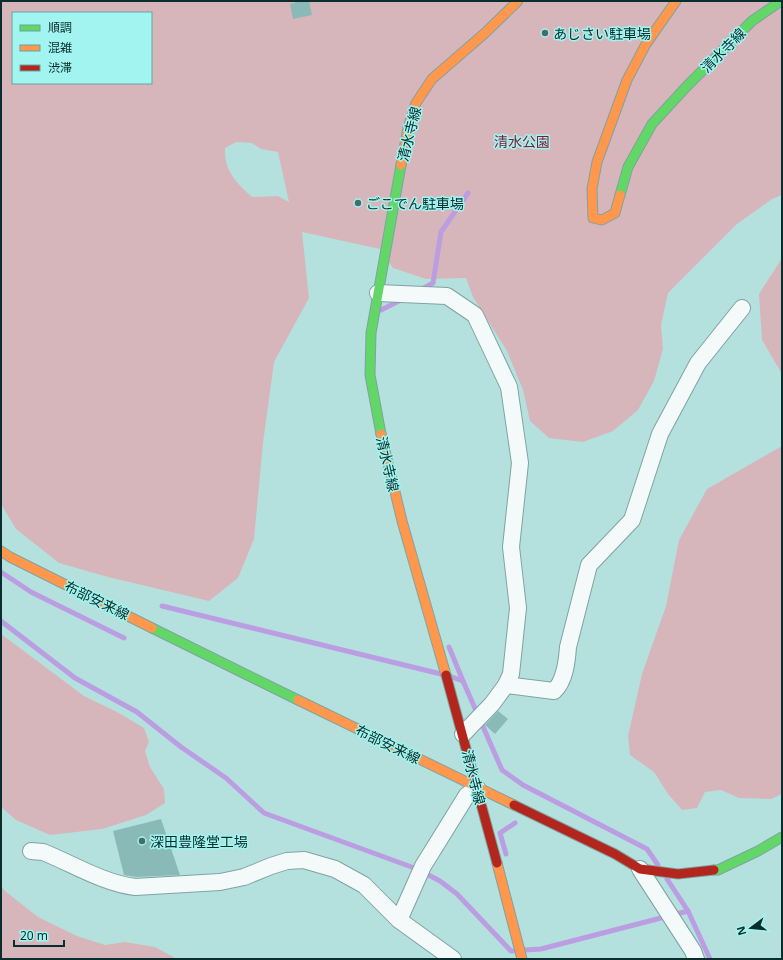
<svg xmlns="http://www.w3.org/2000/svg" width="783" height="960" viewBox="0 0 783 960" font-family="'Noto Sans','Noto Sans JP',sans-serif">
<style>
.green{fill:#d7b6bb;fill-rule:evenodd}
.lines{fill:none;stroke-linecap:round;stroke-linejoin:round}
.stream{stroke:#bb9ee2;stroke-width:5}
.building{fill:#89bab8}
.street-casing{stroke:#7fa3a2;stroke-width:18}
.fast-casing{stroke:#7fa3a2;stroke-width:11}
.slow-casing{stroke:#7fa3a2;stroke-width:11}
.jam-casing{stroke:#7fa3a2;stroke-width:11}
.street{stroke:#f4fafa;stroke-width:16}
.fast{stroke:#63d668;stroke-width:9}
.slow{stroke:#ff974d;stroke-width:9}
.jam{stroke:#b3261e;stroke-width:9}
.poi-dot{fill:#466d6b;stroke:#a1f4ef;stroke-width:1.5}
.labels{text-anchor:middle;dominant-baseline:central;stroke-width:3;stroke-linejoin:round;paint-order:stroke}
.poi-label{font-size:14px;fill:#0a2e2d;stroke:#a1f4ef;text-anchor:start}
.street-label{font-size:14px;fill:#0a2e2d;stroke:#a1f4ef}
.park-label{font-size:14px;fill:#871936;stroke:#a1f4ef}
</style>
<rect width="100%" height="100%" fill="#b4e1de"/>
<g class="green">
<path d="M 1,1 L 782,1 L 782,195 L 772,199 L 737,224 L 668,293 L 661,325 L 663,349 L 654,381 L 638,410 L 613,431 L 583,442 L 549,438 L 530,421 L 523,390 L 507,351 L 473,297 L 466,278 L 426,279 L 393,268 L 380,249 L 302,232 L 309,298 L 274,362 L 263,443 L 254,539 L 238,578 L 209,601 L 108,577 L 59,563 L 16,529 L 1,504 ZM 13,13 L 151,13 L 151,83 L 13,83 ZM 236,142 L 252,143 L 261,149 L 278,152 L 289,202 L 278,196 L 252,197 C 236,182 224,171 225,148 Z"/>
<path d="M 782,258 L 782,374 L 762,340 L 759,294 Z"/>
<path d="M 782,446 L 782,794 L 771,799 L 739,798 L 721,790 L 705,792 L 697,808 L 682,810 L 668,794 L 654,772 L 630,755 L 628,736 L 642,674 L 666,606 L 679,540 L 707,489 Z"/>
<path d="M 1,634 L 84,696 L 117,712 L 144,728 L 149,742 L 145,751 L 150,767 L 164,789 L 165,803 L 146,815 L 102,829 L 50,835 L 16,820 L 1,807 Z"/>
<path d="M 1,886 L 5,891 L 38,917 L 77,936 L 105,945 L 125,942 L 155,947 L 177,959 L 1,959 Z"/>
</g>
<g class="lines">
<g class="stream">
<path d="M 420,290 L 433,283 L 441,232 L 468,193"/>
<path d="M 381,310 L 403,299"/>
<path d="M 1,572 L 31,592 L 124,638"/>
<path d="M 162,606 L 441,674"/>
<path d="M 1,621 L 75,678 L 137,712 L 181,747 L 226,778 L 264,813 L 417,869 L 440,881 L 457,894 L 511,951 L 513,951"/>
<path d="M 449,647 L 463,681"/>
<path d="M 452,677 L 463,681 L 502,770 L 523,785 L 647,849 L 658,865"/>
<path d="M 506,854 L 500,833 L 515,823"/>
<path d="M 667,879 L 688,911 L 710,959"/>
<path d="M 525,950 L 541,949 L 688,911"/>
</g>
</g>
<g class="building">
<path d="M 294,1 L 309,1 L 312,15 L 293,19 L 290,4 L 295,3 Z"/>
<path d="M 498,711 L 508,719 L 495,734 L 485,725 Z"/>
<path d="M 161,819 L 180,875 L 136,877 L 124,875 L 113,831 Z"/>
</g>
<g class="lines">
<g class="street-casing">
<g id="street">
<path d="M 378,293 L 447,296 L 475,315 L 509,387 L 520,463 L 511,547 L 518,608 L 511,674 L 506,685"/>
<path d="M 463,734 L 492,704 L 506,685 L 554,691 C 565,681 567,661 568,647 L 589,565 L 632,520 L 660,434 L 698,363 L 742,308"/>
<path d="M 31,851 L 43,852 C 73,864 103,883 135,887 L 220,882 L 244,877 L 271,866 L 287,861 L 304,860 L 335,869 L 364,885 L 399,920 L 453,959"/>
<path d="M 640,869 L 693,951 L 696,959"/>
<path d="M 399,920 L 423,866 L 467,795 L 477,788"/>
</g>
</g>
<g class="fast-casing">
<g id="fast">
<path d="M 620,195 L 628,167 L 652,124 L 687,86 L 752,21 L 781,1"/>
<path d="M 381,434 L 370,375 L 371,333 L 401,165"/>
<path d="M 152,628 L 298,700"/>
<path d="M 714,870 L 718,870 L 758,851 L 782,837"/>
</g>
</g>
<g class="slow-casing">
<g id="slow">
<path d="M 401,165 L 408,128 L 416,103 L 432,79 L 485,33 L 518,1"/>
<path d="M 620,195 L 615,213 L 602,220 L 593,218 L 592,189 L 597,162 L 627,80 L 646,44 L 676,1"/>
<path d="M 381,434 L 402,521 L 446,675"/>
<path d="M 1,551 L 10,557 L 152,628"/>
<path d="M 298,700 L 514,805"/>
<path d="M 497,863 L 522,959"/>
</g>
</g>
<g class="jam-casing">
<g id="jam">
<path d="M 446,675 L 497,863"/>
<path d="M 514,805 L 615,854 L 640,869 L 678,874 L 714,870"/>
</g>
</g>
<use href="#street" class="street"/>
<use href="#fast" class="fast"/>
<use href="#slow" class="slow"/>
<use href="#jam" class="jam"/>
</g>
<g class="poi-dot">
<circle cx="545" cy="33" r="4"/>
<circle cx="358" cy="203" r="4"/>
<circle cx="142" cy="841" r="4"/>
</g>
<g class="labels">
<g class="poi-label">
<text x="553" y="33">あじさい駐車場</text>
<text x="366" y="203">ごこでん駐車場</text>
<text x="150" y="841">深田豊隆堂工場</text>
</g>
<g class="street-label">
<text transform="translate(723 50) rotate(-45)">清水寺線</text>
<text transform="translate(409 134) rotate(-76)">清水寺線</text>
<text transform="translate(388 464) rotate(77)">清水寺線</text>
<text transform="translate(97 600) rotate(26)">布部安来線</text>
<text transform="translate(388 744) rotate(26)">布部安来線</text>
<text transform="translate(474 777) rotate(76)">清水寺線</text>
</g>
<g class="park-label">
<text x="522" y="141">清水公園</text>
</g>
</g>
<rect width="783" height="960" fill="none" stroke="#0a2e2d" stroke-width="4"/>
<rect x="12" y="12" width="140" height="72" fill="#a1f4ef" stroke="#65a5a1"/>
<rect x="20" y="25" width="20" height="6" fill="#63d668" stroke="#65a5a1"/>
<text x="48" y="32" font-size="12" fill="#0a2e2d">順調</text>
<rect x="20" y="45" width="20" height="6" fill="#ff974d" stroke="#65a5a1"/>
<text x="48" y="52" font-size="12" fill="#0a2e2d">混雑</text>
<rect x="20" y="65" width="20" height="6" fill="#b3261e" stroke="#65a5a1"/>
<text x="48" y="72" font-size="12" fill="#0a2e2d">渋滞</text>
<g transform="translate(751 928) rotate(254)" stroke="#a1f4ef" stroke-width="3" paint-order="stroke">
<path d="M0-3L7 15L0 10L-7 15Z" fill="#0a2e2d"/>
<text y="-6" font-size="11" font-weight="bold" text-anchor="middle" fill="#0a2e2d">N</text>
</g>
<path d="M14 940v6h50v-6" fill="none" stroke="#0a2e2d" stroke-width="2"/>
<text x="20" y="940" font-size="12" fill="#0a2e2d" stroke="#a1f4ef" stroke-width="3" paint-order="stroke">20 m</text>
</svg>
